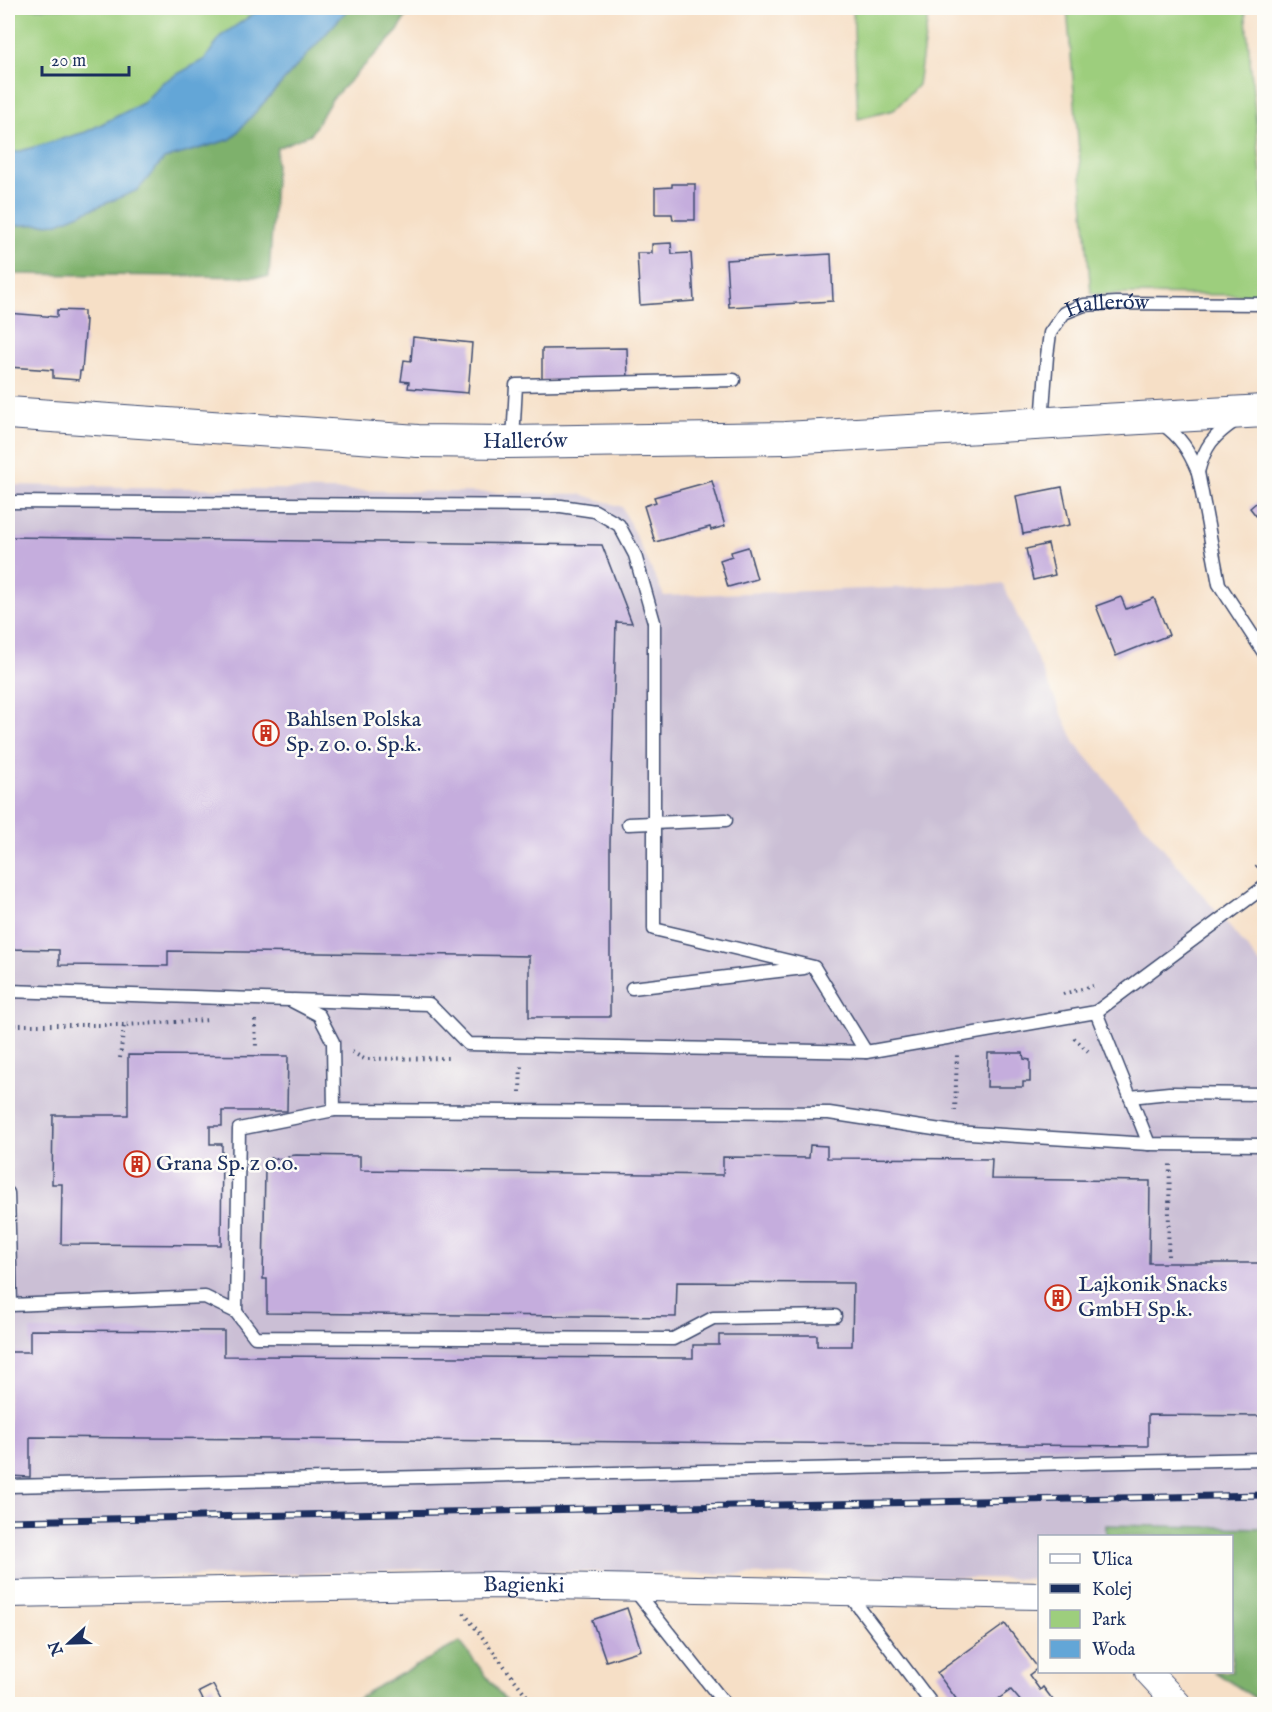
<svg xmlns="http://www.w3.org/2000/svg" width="1272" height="1712" viewBox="0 0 1272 1712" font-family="'IM FELL English',serif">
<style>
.industrial{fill:#cbbfd5}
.green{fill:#9dce7d;stroke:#5c7e6e;stroke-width:1.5}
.forest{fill:#7eb16c;stroke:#4c7065;stroke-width:1.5}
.water{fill:#63a6d7;stroke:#3f6a9a;stroke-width:1.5}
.building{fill:#c5addd}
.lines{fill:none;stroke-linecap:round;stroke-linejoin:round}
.service-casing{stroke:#3c496e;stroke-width:15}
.minor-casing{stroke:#3c496e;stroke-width:28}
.tertiary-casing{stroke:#3c496e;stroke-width:34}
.path{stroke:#3c496e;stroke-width:4;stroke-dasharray:1.5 4.5;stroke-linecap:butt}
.service{stroke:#fff;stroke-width:12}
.minor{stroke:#fff;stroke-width:26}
.tertiary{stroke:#fff;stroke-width:32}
.rail-casing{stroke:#1b2f5e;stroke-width:7}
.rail{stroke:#fdfcf7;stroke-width:4.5;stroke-dasharray:14;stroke-linecap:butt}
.labels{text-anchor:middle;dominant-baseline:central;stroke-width:5;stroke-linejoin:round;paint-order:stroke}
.street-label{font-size:22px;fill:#1b2f5e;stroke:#fdfcf7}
.poi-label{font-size:22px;fill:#1b2f5e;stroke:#fdfcf7;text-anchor:start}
</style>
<rect width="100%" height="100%" fill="#fdfcf7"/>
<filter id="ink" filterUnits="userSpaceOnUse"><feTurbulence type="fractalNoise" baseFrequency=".0167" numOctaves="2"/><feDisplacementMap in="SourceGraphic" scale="12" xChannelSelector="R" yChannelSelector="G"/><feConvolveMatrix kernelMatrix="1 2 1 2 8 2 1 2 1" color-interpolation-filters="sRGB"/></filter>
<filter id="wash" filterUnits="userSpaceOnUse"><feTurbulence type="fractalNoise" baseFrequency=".008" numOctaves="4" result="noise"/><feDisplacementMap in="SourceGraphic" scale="24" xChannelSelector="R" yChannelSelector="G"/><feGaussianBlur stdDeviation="1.35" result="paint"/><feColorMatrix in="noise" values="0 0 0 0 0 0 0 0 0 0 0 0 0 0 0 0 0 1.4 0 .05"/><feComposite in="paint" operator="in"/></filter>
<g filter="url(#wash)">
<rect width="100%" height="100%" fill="#f6dfc6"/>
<path class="industrial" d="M 8,485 L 580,494 L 622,507 L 664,596 L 1003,584 L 1075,743 L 1264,968 L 1264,1693 L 1232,1672 L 1232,1536 L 1040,1536 L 1039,1579 L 412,1569 L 296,1574 L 8,1580 Z"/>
<g class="green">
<path d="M 8,8 L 262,8 L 221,36 L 206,59 L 163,82 L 143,103 L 86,132 L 17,152 L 8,152 Z"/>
<path d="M 853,8 L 927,8 L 928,17 L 918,85 L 894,110 L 858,119 Z"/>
<path d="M 1067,8 L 1245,8 L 1264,204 L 1264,295 L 1091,294 Z"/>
</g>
<g class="forest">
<path d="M 349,8 L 410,8 L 398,31 L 332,99 L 311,134 L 277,148 L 269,277 L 8,274 L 8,226 L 58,223 L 138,190 L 164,159 L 231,139 Z"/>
<path d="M 1106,1525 L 1264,1528 L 1264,1704 L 1215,1672 L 1232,1672 L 1232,1536 L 1106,1536 Z"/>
<path d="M 460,1642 L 508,1704 L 352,1704 L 366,1693 Z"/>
</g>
<path class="water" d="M 262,8 L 349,8 L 231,139 L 164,159 L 138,190 L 58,223 L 8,226 L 8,152 L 17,152 L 86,132 L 143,103 L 163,82 L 205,59 L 221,36 Z"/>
<g id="blocks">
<g class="building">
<path d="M 672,184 L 695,184 L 695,220 L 673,220 L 672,214 L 655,214 L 655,188 L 672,187 Z"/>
<path d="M 671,243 L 672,254 L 691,253 L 694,301 L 640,305 L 637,253 L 652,253 L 652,244 Z"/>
<path d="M 831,254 L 833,301 L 729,307 L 726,260 Z"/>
<path d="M 57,310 L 84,311 L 84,320 L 86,320 L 82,371 L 80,371 L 79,380 L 53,378 L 53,370 L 8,367 L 8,313 L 57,317 Z"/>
<path d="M 413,337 L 472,343 L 468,393 L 408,388 L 409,382 L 401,381 L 404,360 L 411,361 Z"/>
<path d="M 627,348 L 628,381 L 542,381 L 542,349 Z"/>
<path d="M 712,481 L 725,526 L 711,530 L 710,527 L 655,542 L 644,506 L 656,502 L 654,497 Z"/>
<path d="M 1062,487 L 1070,525 L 1023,534 L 1016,496 Z"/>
<path d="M 1263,497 L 1264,499 L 1264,526 L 1250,508 Z"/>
<path d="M 8,537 L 602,545 L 632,623 L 616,622 L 610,843 L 610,1017 L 529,1017 L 529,956 L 168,951 L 168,966 L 59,965 L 59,950 L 8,949 Z"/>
<path d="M 1048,544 L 1055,575 L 1033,580 L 1026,549 Z"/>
<path d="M 748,547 L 757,579 L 728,587 L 720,560 L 732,556 L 731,552 Z"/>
<path d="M 1121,597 L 1126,609 L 1154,598 L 1169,635 L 1116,656 L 1096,606 Z"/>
<path d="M 988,1053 L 1023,1053 L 1024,1059 L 1030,1060 L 1030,1082 L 1023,1082 L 1023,1087 L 987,1087 Z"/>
<path d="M 128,1055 L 288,1056 L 287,1111 L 222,1111 L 222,1126 L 210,1126 L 210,1144 L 222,1144 L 221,1245 L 61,1244 L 62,1184 L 52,1184 L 53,1115 L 128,1115 Z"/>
<path d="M 810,1145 L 827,1146 L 827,1158 L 992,1159 L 991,1179 L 1150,1181 L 1149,1263 L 1264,1263 L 1264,1416 L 1148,1415 L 1148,1446 L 30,1437 L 30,1477 L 8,1476 L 8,1352 L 30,1352 L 30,1330 L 224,1331 L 224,1356 L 693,1358 L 693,1345 L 719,1345 L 719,1335 L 817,1335 L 817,1346 L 852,1346 L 853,1283 L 677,1282 L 676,1317 L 267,1313 L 267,1279 L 263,1279 L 265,1170 L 270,1171 L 270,1158 L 288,1159 L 288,1156 L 296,1155 L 360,1156 L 360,1170 L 723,1175 L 723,1157 L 809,1158 Z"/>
<path d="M 627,1608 L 641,1650 L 606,1661 L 592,1620 Z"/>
<path d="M 1005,1624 L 1038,1668 L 1029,1675 L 1040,1690 L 1043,1687 L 1056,1704 L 1023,1704 L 1011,1690 L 991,1704 L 960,1704 L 937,1673 Z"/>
<path d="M 213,1685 L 223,1704 L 193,1704 L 203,1700 L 199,1692 Z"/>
</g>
</g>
</g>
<g filter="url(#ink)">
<use href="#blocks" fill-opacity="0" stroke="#3c496e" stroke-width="1.5"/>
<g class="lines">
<g class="service-casing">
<g id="service">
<path id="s1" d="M 1042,422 L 1047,356 L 1050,333 L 1064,313 L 1084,305 L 1116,303 L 1264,304"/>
<path d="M 1162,424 C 1181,437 1189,451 1198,472 C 1205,446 1213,436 1235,421"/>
<path d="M 513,441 L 516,385 L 734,380"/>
<path d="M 1198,472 L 1219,584 L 1264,653"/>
<path d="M 8,502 L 561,506 L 595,511 L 619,525 L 635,555 L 654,622 L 654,929 L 814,967 L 866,1052"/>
<path d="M 628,824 L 726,820"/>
<path d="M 632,988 L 804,968"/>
<path d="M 8,991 L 290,1000 L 319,1015 L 333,1042 L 334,1110 L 829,1113 L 954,1132 L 1149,1144 L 1264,1145"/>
<path d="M 293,1000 L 429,1004 L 468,1044 L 866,1052 L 1096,1012"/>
<path d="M 1130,1097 L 1169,1093 L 1264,1094"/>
<path d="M 1149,1144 L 1096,1012 L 1264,887"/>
<path d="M 8,1193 L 11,1305 L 205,1297 L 236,1312 L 255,1337 L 673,1339 L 713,1318 L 835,1316"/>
<path d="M 236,1312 L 239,1129 L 334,1110"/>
<path d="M 8,1486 L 1264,1459"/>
<path d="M 633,1588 L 725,1704"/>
<path d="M 848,1593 L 932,1704"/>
</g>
</g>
<g class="minor-casing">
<g id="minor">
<path id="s2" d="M 8,1594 L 495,1585 L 1040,1596"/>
<path d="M 1148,1672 L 1178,1704"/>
</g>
</g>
<g class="tertiary-casing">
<g id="tertiary">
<path id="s3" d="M 8,413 L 418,441 L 508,442 L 785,438 L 1264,411"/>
</g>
</g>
<g class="path">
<path d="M 1256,867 L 1264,860"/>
<path d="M 1063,994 L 1093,986"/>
<path d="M 255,1020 L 256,1047"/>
<path d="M 8,1025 L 124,1025"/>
<path d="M 1074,1038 L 1088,1051"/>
<path d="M 352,1052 L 364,1059 L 451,1058"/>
<path d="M 120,1058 L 124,1025 L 209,1020"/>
<path d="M 520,1092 L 521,1064"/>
<path d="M 955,1111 L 957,1055"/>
<path d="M 1168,1256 L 1170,1164"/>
<path d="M 464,1613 L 533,1704"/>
</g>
<use href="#service" class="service"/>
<use href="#minor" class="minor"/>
<use href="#tertiary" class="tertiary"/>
<g class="rail-casing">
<path id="rail" d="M 8,1521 L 1264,1495"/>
</g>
<use href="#rail" class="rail"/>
</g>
</g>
<defs>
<g id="building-ring" transform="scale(1.35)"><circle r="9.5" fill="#fdfcf7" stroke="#c8321e" stroke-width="1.5"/><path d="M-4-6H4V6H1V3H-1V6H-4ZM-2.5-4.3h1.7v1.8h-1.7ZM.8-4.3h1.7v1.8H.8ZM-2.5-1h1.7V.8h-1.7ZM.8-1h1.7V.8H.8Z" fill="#c8321e"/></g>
</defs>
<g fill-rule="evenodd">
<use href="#building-ring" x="266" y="733"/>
<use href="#building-ring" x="137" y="1164"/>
<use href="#building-ring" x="1058" y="1298"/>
</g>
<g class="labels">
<g class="street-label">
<text stroke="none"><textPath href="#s1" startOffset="158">Hallerów</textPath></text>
<text stroke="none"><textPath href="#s3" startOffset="518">Hallerów</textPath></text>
<text stroke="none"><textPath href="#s2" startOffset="516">Bagienki</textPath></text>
</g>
<g class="poi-label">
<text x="286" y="720">Bahlsen Polska<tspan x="286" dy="25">Sp. z o. o. Sp.k.</tspan></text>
<text x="156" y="1164">Grana Sp. z o.o.</text>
<text x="1078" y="1285">Lajkonik Snacks<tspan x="1078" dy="25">GmbH Sp.k.</tspan></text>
</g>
</g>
<rect width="1272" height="1712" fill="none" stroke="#fdfcf7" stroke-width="30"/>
<rect x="1038" y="1535" width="195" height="138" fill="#fdfcf7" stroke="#a3aaba" stroke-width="1.5"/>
<rect x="1050" y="1554" width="30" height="9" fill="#ffffff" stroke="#a3aaba" stroke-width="1.5"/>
<text x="1092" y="1565" font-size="18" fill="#1b2f5e">Ulica</text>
<rect x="1050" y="1584" width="30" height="9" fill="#1b2f5e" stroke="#a3aaba" stroke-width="1.5"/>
<text x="1092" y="1595" font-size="18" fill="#1b2f5e">Kolej</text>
<rect x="1050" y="1610" width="30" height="18" fill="#9dce7d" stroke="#a3aaba" stroke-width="1.5"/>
<text x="1092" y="1625" font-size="18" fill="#1b2f5e">Park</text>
<rect x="1050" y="1640" width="30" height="18" fill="#63a6d7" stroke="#a3aaba" stroke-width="1.5"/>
<text x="1092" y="1655" font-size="18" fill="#1b2f5e">Woda</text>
<g transform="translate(69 1643) rotate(248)" stroke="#fdfcf7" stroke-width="4.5" paint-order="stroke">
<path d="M0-4.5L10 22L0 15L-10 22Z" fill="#1b2f5e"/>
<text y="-9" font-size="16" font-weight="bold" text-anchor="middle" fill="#1b2f5e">N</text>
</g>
<path d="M42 66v9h87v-9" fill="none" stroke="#1b2f5e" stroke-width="3"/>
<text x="51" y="66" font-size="18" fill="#1b2f5e" stroke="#fdfcf7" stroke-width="4.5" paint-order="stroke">20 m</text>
</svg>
